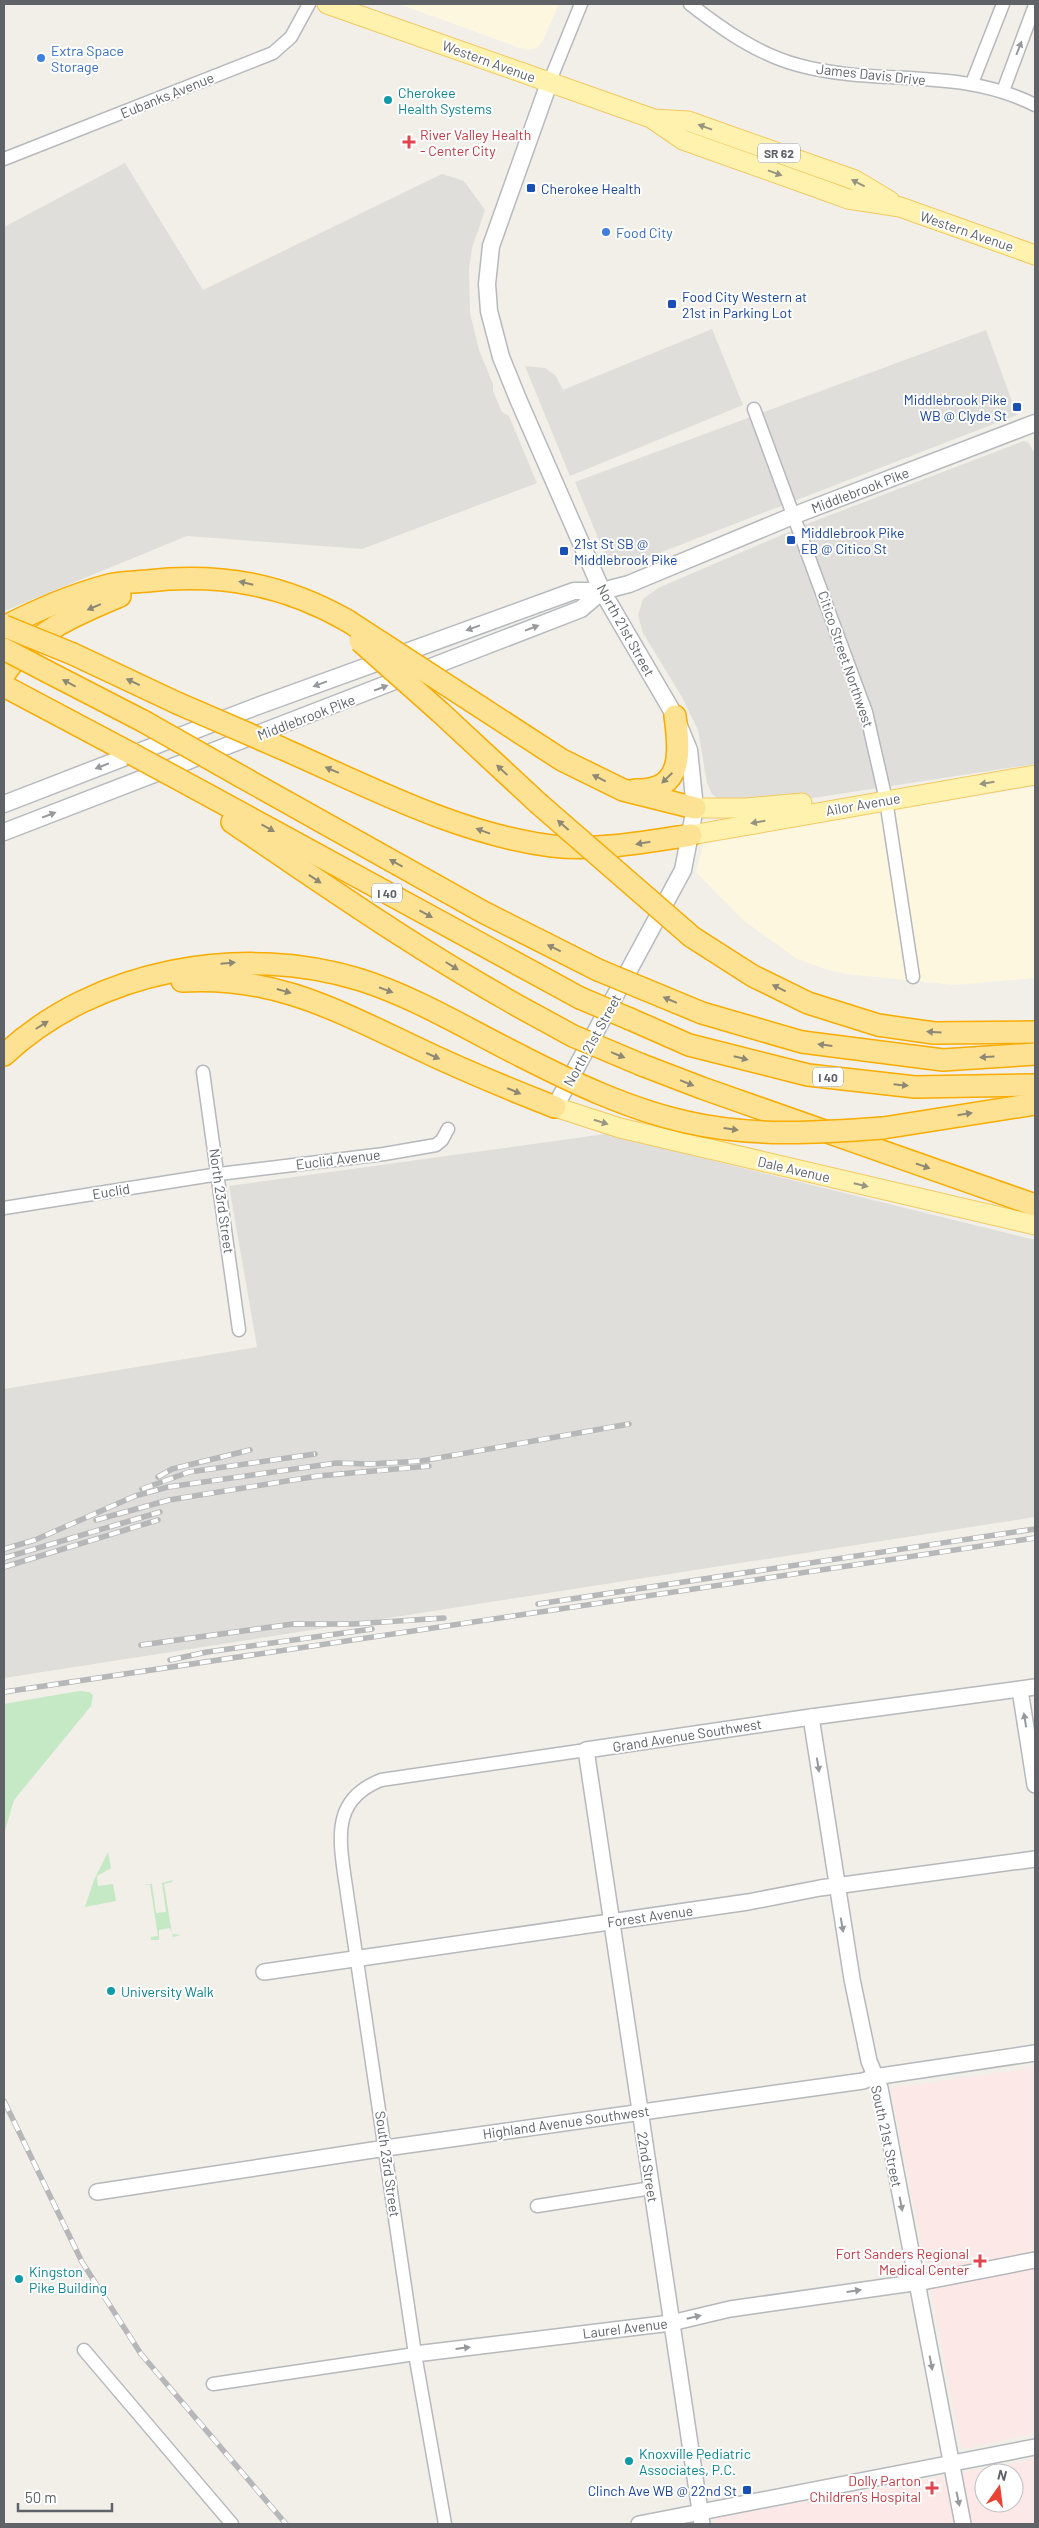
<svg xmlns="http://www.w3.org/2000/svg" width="1039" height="2528" viewBox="0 0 1039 2528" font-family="Barlow,sans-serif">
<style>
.commercial{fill:#fef7e0}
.industrial{fill:#e0deda}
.medical{fill:#fce8e6;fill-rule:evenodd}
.green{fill:#c5e8c5}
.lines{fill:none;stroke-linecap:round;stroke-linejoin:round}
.minor-casing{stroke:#b5b8bc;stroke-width:15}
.tertiary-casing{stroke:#b5b8bc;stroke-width:18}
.secondary-casing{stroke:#b6babf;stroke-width:19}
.primary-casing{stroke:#f2c960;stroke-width:21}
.motorway-casing{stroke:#f9ab00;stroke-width:24}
.minor{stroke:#fff;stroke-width:12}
.tertiary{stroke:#fff;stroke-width:15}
.secondary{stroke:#fff;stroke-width:16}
.primary{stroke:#fff2af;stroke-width:19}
.motorway{stroke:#fde293;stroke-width:21}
.rail-casing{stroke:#b6b7b8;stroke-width:5.5}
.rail{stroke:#fff;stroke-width:4;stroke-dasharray:11;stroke-linecap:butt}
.motorway-bridge-casing{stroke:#f9ab00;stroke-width:24;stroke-linecap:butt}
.motorway-bridge{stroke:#fde293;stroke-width:21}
.oneway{fill:#979a9d}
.oneway2{fill:#979581}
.oneway3{fill:#8e8975}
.shop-dot{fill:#3f7fe0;stroke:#fff;stroke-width:2}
.culture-dot{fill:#0f9aa8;stroke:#fff;stroke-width:2}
.health-dot{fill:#e0444e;stroke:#fff;stroke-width:2}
.transit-dot{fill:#1a4fb4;stroke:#fff;stroke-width:2}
.labels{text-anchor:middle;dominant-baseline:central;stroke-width:4;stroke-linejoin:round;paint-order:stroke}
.shield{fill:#fff;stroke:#8f9295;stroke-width:1}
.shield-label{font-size:12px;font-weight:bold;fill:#5f6368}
.shop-label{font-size:14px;fill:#366cbe;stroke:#fff;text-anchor:start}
.street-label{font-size:14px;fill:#5f6368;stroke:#fff}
.culture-label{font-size:14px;fill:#0d838f;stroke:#fff;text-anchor:start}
.health-label{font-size:14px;fill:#be3a42;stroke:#fff;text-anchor:end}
.transit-label{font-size:14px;fill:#164399;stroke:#fff;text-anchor:start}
</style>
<rect width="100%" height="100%" fill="#f1efe8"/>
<g class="commercial">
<path d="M 399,4 L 559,4 L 543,40 L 537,48 L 526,50 Z"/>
<path d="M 1035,787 L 1035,978 L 955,985 L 846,974 L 825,969 L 797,959 L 743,920 L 696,872 L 705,838 Z"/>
</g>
<g class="industrial">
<path d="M 125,163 L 203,290 L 442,174 L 464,181 L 485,210 L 472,248 L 469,269 L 470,313 L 479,350 L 493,384 L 493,391 L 502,412 L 509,416 L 537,483 L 362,549 L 187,536 L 4,611 L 4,227 Z"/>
<path d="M 712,329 L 743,405 L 570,476 L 525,366 L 545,368 L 555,375 L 563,390 Z"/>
<path d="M 986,330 L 1017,415 L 641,560 L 611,562 L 603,550 L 575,482 Z"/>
<path d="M 1024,441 L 1029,443 L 1033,451 L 1035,450 L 1035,764 L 780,803 L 722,802 L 712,794 L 707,783 L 698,730 L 682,697 L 643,633 L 638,615 L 643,599 L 658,588 L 812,522 Z"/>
<path d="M 605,1134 L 1035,1240 L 1035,1517 L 4,1678 L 4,1389 L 257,1347 L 229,1186 Z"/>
</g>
<g class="medical">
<path d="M 1035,2068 L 1035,2433 L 962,2449 L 891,2088 Z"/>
<path d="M 1035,2459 L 1035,2524 L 716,2524 L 715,2518 ZM 984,2473 L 1014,2473 L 1014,2503 L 984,2503 Z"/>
</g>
<g class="green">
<path d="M 79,1691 L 89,1692 L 93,1695 L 91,1706 L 14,1800 L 4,1834 L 4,1704 Z"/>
<path d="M 108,1852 L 111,1868 L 97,1876 L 98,1886 L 113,1884 L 116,1901 L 85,1907 L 94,1880 Z"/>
<path d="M 173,1880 L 172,1882 L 164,1884 L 172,1934 L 181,1935 L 173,1937 L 170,1928 L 159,1930 L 159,1940 L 151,1940 L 151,1937 L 158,1936 L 150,1885 L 142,1885 L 152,1884 L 156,1913 L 166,1912 L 162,1883 Z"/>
</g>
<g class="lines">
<g class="minor-casing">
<g id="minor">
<path d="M 690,4 C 722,29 757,54 798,65 C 878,87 958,66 1035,105"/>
<path d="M 549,83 L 581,4"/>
<path d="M 972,83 L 1003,4"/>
<path d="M 1003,91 L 1035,5"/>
<path d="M 4,159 L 273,53 L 291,37 L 309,4"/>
<path d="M 754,409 L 866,712 L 886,800 L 913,977"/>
<path d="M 203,1072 L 239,1330"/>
<path d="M 4,1208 L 219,1174 L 384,1154 L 436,1145 L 442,1140 L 448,1129"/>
<path d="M 537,2206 L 652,2188"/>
<path d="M 84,2350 L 232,2524"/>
<path d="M 213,2384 L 415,2354"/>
<path d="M 445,2524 L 415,2354 L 344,1873 C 338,1831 336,1798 381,1780 L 586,1750"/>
</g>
</g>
<g class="tertiary-casing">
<g id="tertiary">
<path d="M 1020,1690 L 1035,1785"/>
<path d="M 811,1717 L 852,1979 L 869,2061 L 880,2088 L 963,2524"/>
<path d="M 264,1972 L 748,1902 L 820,1888 L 1035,1859"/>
<path d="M 97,2192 L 386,2148 L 863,2081 L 874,2077 L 1035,2053"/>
<path d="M 415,2354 L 671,2323 L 730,2309 L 927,2281 L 1035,2260"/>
<path d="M 639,2524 L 1035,2447"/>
<path d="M 702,2524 L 586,1750 L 811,1717 L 1035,1687"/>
</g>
</g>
<g class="secondary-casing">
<g id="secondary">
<path d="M 549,83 L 491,246 L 487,284 L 489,311 L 501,357 L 518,399 L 602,591 L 675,716 L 689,750 L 695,808 L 683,870 L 555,1107"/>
<path d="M 4,804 L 255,707 L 574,591 L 602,591 L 629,584 L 795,515 L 1035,423"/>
<path d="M 4,832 L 581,609 L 602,591"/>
</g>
</g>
<g class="primary-casing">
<g id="primary">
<path d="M 327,4 L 651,118 L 683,140 L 829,192 L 848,199 L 900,207 L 1035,255"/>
<path d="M 654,119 L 688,121 L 855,180 L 890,201"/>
<path d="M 695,808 L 746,808 L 802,803"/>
<path d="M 691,835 L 1035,775"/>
<path d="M 555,1107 L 620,1128 L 1035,1225"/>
</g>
</g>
<g class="motorway-casing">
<g id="motorway">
<path d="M 4,627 C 35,611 75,594 109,585 C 121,582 135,582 147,581 C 221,573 283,584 348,621"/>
<path d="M 73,654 L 177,703"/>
<path d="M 48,672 L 143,721"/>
<path d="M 4,675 C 30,633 77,614 120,596"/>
<path d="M 4,686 L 132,754"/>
<path d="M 482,708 L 562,760 L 623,790 L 695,808"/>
<path d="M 440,712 L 538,803"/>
<path d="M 281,748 C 368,786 457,834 552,846 C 598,851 646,842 691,835"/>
<path d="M 242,777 L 483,912 L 598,970"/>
<path d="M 195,788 L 580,998"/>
<path d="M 635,790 C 684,792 680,751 675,716"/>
<path d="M 232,822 C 333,891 434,961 542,1019"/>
<path d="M 692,937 L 753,976 L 808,1003 L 878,1025 L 934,1033 L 1035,1032"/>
<path d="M 182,981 C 274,975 338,1011 419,1049 C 463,1070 509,1089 555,1107"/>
<path d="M 644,989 L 702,1013 L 802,1042 L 943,1060 L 1035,1054"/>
<path d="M 630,1019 L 689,1045 L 808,1075 L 915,1087 L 1035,1085"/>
<path d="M 4,1055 C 96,969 242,943 361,980 C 417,998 469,1030 521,1056"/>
<path d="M 642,1065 L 702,1088 L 1035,1205"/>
<path d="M 883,1128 L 1035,1104"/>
</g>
</g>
<use href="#minor" class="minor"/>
<use href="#tertiary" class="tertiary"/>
<use href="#secondary" class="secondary"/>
<use href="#primary" class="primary"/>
<use href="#motorway" class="motorway"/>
<g class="rail-casing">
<g id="rail">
<path d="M 158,1477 L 172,1469 L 250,1450"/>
<path d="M 142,1489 L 189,1472 L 315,1454"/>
<path d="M 96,1520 L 169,1500 L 318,1476 L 429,1466"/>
<path d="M 4,1549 L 35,1540 L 135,1496 L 168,1487 L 336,1463 L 370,1464 L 421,1461 L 629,1424"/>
<path d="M 4,1558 L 160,1512"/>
<path d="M 4,1567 L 158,1520"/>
<path d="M 538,1604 L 1035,1529"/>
<path d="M 141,1645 L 293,1624 L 353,1624 L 444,1618"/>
<path d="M 170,1660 L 207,1652 L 372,1629"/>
<path d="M 4,1692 L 1035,1538"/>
<path d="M 4,2101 L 82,2262 L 141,2354 L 286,2524"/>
</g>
</g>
<use href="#rail" class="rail"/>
<g class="motorway-bridge-casing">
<g id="motorway-bridge">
<path d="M 348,621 L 482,708"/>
<path d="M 4,626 L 73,654"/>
<path d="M 360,641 L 440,712"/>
<path d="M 4,649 L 48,672"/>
<path d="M 177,703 L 281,748"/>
<path d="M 143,721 L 242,777"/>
<path d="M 132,754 L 195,788"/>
<path d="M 538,803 L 692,937"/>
<path d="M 598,970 L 644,989"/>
<path d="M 580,998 L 630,1019"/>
<path d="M 542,1019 L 573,1036 L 642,1065"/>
<path d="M 521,1056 C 574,1083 628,1109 686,1122 C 751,1137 817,1133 883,1128"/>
</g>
</g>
<use href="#motorway-bridge" class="motorway-bridge"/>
</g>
<defs><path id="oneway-solid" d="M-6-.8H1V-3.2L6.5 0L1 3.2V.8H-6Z" transform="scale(1.25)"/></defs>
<g class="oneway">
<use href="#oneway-solid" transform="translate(1019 48) rotate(-69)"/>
<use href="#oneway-solid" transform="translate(473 628) rotate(160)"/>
<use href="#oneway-solid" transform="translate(532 628) rotate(-21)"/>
<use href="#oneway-solid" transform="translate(320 684) rotate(160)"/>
<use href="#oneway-solid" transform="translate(381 688) rotate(-21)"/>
<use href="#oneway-solid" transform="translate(102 766) rotate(159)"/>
<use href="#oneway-solid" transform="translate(49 815) rotate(-21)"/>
<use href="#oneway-solid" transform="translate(1025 1720) rotate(-99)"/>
<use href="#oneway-solid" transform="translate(818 1765) rotate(81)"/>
<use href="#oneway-solid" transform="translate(842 1925) rotate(80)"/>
<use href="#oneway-solid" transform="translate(901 2204) rotate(79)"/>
<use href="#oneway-solid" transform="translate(854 2291) rotate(-8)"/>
<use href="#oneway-solid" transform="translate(694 2317) rotate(-13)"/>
<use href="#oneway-solid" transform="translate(463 2348) rotate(-7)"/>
<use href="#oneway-solid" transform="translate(931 2363) rotate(79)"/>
<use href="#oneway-solid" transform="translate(958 2499) rotate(78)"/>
</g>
<g class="oneway2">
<use href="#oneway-solid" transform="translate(705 127) rotate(-160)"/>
<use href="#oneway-solid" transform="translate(775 173) rotate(20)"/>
<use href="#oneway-solid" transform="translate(858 183) rotate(-153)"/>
<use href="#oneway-solid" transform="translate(987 783) rotate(171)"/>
<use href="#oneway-solid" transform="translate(758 822) rotate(170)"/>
<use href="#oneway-solid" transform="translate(601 1122) rotate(17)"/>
<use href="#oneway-solid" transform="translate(861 1185) rotate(13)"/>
</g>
<g class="oneway3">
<use href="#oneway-solid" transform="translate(246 583) rotate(-167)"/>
<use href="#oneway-solid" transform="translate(94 607) rotate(157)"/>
<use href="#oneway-solid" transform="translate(133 682) rotate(-155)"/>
<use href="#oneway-solid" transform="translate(69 683) rotate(-152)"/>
<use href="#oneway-solid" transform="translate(332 770) rotate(-157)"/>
<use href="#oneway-solid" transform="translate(502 770) rotate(-137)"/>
<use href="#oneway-solid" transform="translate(599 778) rotate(-154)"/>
<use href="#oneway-solid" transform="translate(667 778) rotate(136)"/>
<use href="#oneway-solid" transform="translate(563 825) rotate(-139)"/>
<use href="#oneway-solid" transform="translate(268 828) rotate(29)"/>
<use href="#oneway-solid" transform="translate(483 831) rotate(-160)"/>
<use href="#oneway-solid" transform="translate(643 843) rotate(170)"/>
<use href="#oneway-solid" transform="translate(396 863) rotate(-151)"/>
<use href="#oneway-solid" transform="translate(315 879) rotate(34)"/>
<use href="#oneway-solid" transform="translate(426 914) rotate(29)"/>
<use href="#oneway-solid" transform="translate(554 948) rotate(-154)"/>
<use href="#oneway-solid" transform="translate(228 963) rotate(-5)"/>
<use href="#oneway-solid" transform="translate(452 966) rotate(32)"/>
<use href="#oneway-solid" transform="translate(779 988) rotate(-154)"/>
<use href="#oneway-solid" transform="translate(386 990) rotate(20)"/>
<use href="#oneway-solid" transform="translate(284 991) rotate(16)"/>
<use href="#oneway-solid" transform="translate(670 1000) rotate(-157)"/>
<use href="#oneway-solid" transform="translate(42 1025) rotate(-32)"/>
<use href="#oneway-solid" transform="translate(934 1032) rotate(-176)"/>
<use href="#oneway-solid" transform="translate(825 1045) rotate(-173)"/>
<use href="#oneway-solid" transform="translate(618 1055) rotate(22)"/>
<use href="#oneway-solid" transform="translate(433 1056) rotate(24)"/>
<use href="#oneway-solid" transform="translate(987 1057) rotate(176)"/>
<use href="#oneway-solid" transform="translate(741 1058) rotate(14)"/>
<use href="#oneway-solid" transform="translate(687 1083) rotate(22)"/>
<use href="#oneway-solid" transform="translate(901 1085) rotate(6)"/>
<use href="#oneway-solid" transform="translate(514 1091) rotate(23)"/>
<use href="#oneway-solid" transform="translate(965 1114) rotate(-9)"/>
<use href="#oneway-solid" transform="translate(731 1129) rotate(8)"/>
<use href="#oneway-solid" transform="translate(923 1166) rotate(19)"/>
</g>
<g class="shop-dot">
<circle cx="41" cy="58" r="5"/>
<circle cx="606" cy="232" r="5"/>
</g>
<g class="culture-dot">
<circle cx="388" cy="100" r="5"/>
<circle cx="111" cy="1991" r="5"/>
<circle cx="19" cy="2279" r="5"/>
<circle cx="629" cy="2461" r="5"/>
</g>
<g class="health-dot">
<path d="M406.5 134.5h5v5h5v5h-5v5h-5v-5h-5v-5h5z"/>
<path d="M977.5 2253.5h5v5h5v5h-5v5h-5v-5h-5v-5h5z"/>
<path d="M929.5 2480.5h5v5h5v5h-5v5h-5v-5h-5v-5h5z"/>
</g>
<g class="transit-dot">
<rect x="526" y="183" width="10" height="10" rx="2.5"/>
<rect x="667" y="299" width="10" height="10" rx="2.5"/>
<rect x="1012" y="402" width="10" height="10" rx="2.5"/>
<rect x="786" y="535" width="10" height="10" rx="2.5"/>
<rect x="559" y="546" width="10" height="10" rx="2.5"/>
<rect x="742" y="2485" width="10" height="10" rx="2.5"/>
</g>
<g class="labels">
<g class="shield">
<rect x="758" y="143.5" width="42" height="19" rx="4"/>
<rect x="372" y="883.5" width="30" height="19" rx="4"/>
<rect x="813" y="1067.5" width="30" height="19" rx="4"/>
</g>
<g class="shield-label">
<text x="779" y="153">SR 62</text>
<text x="387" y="893">I 40</text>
<text x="828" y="1077">I 40</text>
</g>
<g class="shop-label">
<text x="51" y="50">Extra Space<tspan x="51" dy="16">Storage</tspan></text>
<text x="616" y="232">Food City</text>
</g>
<g class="street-label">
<text transform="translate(489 61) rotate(20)">Western Avenue</text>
<text transform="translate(871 74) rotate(6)">James Davis Drive</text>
<text transform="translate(167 95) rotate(-22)">Eubanks Avenue</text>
<text transform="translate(967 231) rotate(19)">Western Avenue</text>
<text transform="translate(860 490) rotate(-21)">Middlebrook Pike</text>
<text transform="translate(626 630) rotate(61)">North 21st Street</text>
<text transform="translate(846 659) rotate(71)">Citico Street Northwest</text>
<text transform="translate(306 717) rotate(-21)">Middlebrook Pike</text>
<text transform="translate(863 804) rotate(-10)">Ailor Avenue</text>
<text transform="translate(592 1040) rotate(-61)">North 21st Street</text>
<text transform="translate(338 1159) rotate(-7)">Euclid Avenue</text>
<text transform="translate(794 1169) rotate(13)">Dale Avenue</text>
<text transform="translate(111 1191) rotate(-9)">Euclid</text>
<text transform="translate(222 1201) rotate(82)">North 23rd Street</text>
<text transform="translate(687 1735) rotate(-9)">Grand Avenue Southwest</text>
<text transform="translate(650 1916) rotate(-8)">Forest Avenue</text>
<text transform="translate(566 2122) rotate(-8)">Highland Avenue Southwest</text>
<text transform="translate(887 2136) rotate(78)">South 21st Street</text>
<text transform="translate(388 2164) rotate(82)">South 23rd Street</text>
<text transform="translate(648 2167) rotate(81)">22nd Street</text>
<text transform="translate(625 2328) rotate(-7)">Laurel Avenue</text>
</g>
<g class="culture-label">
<text x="398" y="92">Cherokee<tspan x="398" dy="16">Health Systems</tspan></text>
<text x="121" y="1991">University Walk</text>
<text x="29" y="2271">Kingston<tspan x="29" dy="16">Pike Building</tspan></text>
<text x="639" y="2453">Knoxville Pediatric<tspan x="639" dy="16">Associates, P.C.</tspan></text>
</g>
<g class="health-label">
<text x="420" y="134" text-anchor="start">River Valley Health<tspan x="420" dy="16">- Center City</tspan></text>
<text x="969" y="2253">Fort Sanders Regional<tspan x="969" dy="16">Medical Center</tspan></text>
<text x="921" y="2480">Dolly Parton<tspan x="921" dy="16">Children’s Hospital</tspan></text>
</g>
<g class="transit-label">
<text x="541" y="188">Cherokee Health</text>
<text x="682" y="296">Food City Western at<tspan x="682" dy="16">21st in Parking Lot</tspan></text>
<text x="1007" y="399" text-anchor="end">Middlebrook Pike<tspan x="1007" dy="16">WB @ Clyde St</tspan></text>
<text x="801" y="532">Middlebrook Pike<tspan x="801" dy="16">EB @ Citico St</tspan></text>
<text x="574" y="543">21st St SB @<tspan x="574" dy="16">Middlebrook Pike</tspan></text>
<text x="737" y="2490" text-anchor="end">Clinch Ave WB @ 22nd St</text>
</g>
</g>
<rect width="1039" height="2528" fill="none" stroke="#5f6368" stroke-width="10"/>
<g transform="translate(999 2488) rotate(14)"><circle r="24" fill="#ffffff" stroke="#bfc1c3"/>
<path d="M0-4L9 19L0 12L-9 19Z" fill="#ea4335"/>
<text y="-8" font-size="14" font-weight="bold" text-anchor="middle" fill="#5f6368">N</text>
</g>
<path d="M18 2503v8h94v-8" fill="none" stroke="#5f6368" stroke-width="2.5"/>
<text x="25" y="2503" font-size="15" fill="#5f6368" stroke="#ffffff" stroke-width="4" paint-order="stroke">50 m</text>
</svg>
